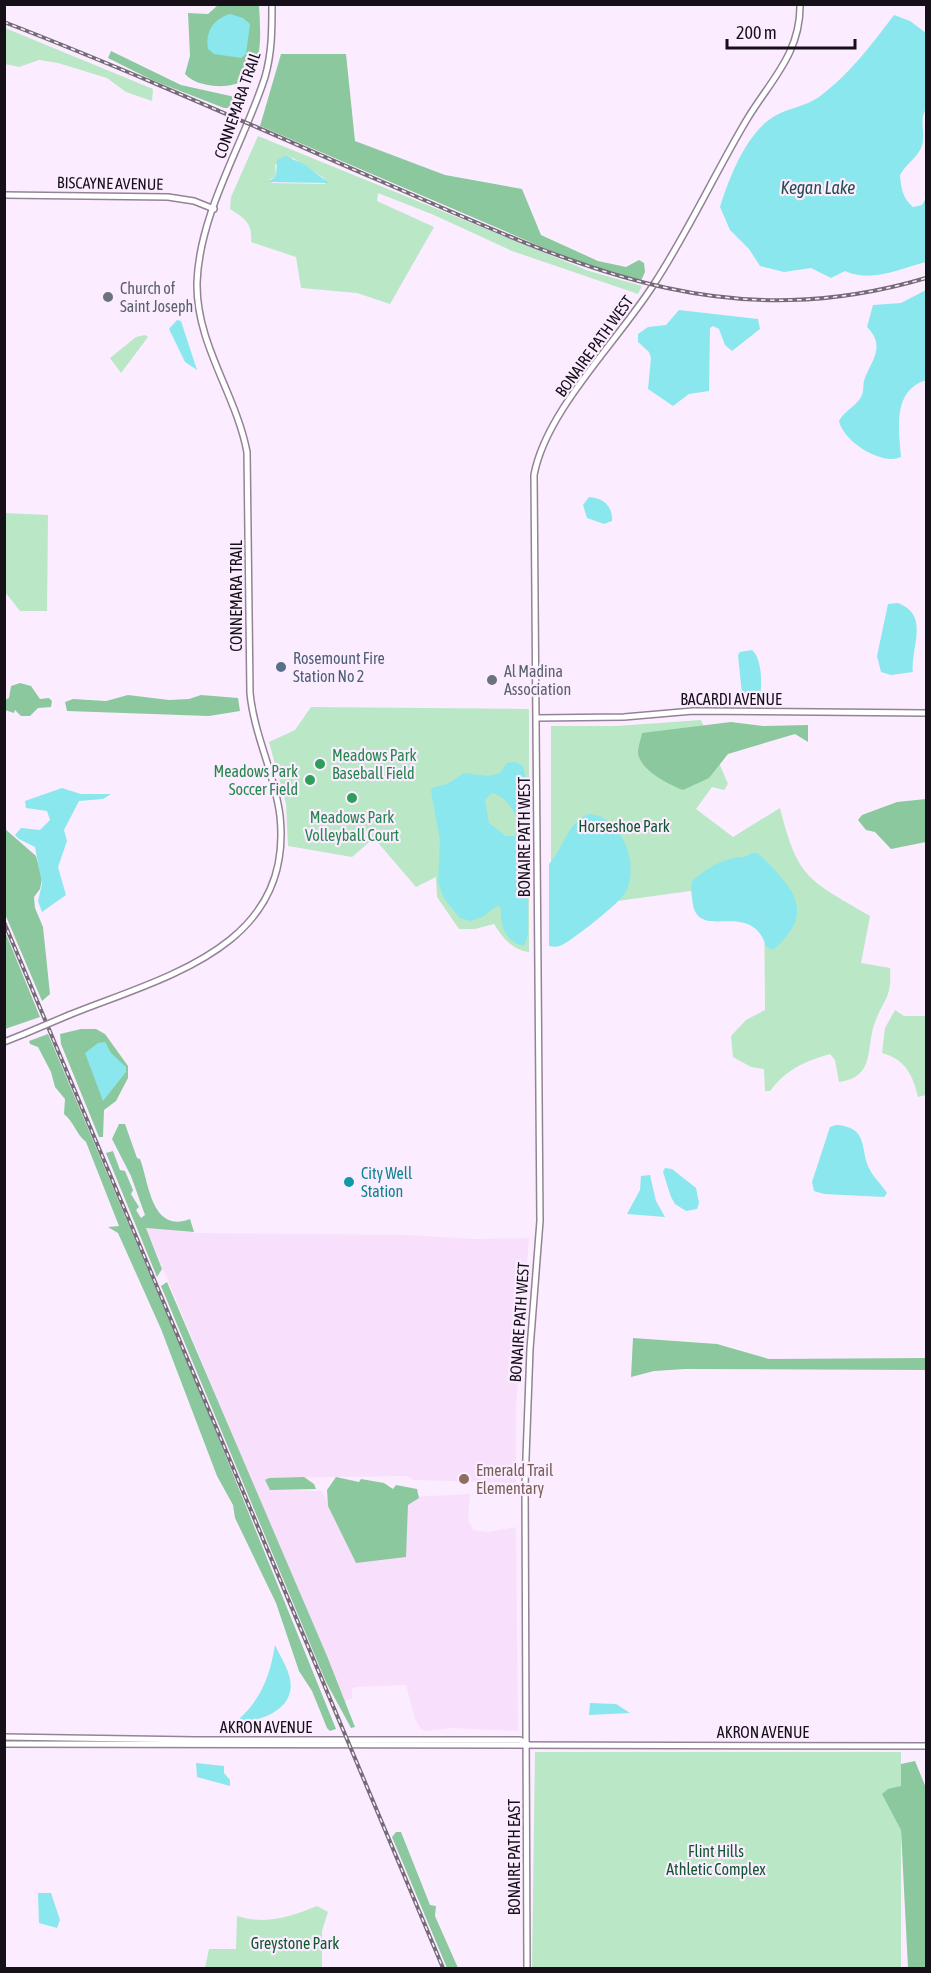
<svg xmlns="http://www.w3.org/2000/svg" width="931" height="1973" viewBox="0 0 931 1973" font-family="'Asap Condensed',sans-serif">
<style>
.built{fill:#f8e0fd}
.green{fill:#bae7c6;fill-rule:evenodd}
.forest{fill:#8bc89d}
.water{fill:#8ae7ed;fill-rule:evenodd}
.lines{fill:none;stroke-linecap:round;stroke-linejoin:round}
.tertiary-casing{stroke:#938397;stroke-width:8}
.tertiary{stroke:#fff;stroke-width:5}
.rail-casing{stroke:#756c78;stroke-width:4}
.rail{stroke:#fbedff;stroke-width:1.5;stroke-dasharray:4.5;stroke-linecap:butt}
.tertiary-bridge-casing{stroke:#938397;stroke-width:8;stroke-linecap:butt}
.tertiary-bridge{stroke:#fff;stroke-width:5}
.worship-dot{fill:#6b7280;stroke:#fbedff;stroke-width:2}
.service-dot{fill:#5c6f8a;stroke:#fbedff;stroke-width:2}
.leisure-dot{fill:#2e9e5b;stroke:#fbedff;stroke-width:2}
.culture-dot{fill:#0f9aa8;stroke:#fbedff;stroke-width:2}
.education-dot{fill:#8d6e63;stroke:#fbedff;stroke-width:2}
.labels{text-anchor:middle;dominant-baseline:central;stroke-width:4.5;stroke-linejoin:round;paint-order:stroke}
.street-label{font-size:16px;fill:#161018;stroke:#fbedff}
.worship-label{font-size:16px;fill:#5b616d;stroke:#fbedff;text-anchor:start}
.service-label{font-size:16px;fill:#4e5e75;stroke:#fbedff;text-anchor:start}
.leisure-label{font-size:16px;fill:#27864d;stroke:#fbedff;text-anchor:start}
.park-label{font-size:16px;fill:#10572f;stroke:#fbedff}
.culture-label{font-size:16px;fill:#0d838f;stroke:#fbedff;text-anchor:start}
.education-label{font-size:16px;fill:#785e54;stroke:#fbedff;text-anchor:start}
.water-label{font-size:18px;font-style:italic;fill:#244f51;stroke:#fbedff}
</style>
<rect width="100%" height="100%" fill="#fbedff"/>
<path class="built" d="M 146,1228 L 197,1233 L 411,1235 L 475,1239 L 529,1238 L 516,1406 L 516,1483 L 414,1480 L 407,1476 L 269,1478 L 265,1481 L 270,1490 L 322,1491 L 356,1563 L 409,1497 L 470,1494 L 468,1519 L 473,1530 L 487,1532 L 516,1527 L 518,1731 L 451,1728 L 426,1731 L 421,1729 L 415,1719 L 406,1685 L 357,1687 L 352,1689 L 352,1698 L 344,1702 Z"/>
<g class="green">
<path d="M 5,28 L 153,89 L 152,101 L 126,92 L 107,78 L 58,63 L 39,60 L 19,67 L 5,64 Z"/>
<path d="M 258,136 L 589,271 L 642,286 L 638,294 L 512,251 L 434,215 L 378,193 L 377,201 L 434,227 L 390,304 L 357,293 L 301,288 L 296,257 L 251,242 C 253,223 244,218 230,209 L 231,197 ZM 293,158 L 324,178 L 325,184 L 272,183 L 269,180 L 276,176 L 275,165 Z"/>
<path d="M 145,335 L 148,337 L 121,373 L 110,358 L 136,337 Z"/>
<path d="M 4,513 L 48,515 L 47,611 L 20,611 L 5,592 Z"/>
<path d="M 311,707 L 529,709 L 529,952 C 512,950 502,937 494,924 L 475,929 L 459,929 L 437,897 L 436,877 L 416,887 L 374,838 L 352,857 L 288,846 L 286,804 L 269,742 L 295,730 Z"/>
<path d="M 701,720 L 728,784 L 724,790 L 712,787 L 696,809 L 733,837 L 780,808 C 798,881 810,880 870,916 L 861,963 L 890,968 C 892,1000 883,999 874,1025 C 866,1050 875,1077 839,1082 L 835,1060 L 830,1054 C 803,1062 787,1069 770,1091 L 765,1091 L 764,1069 L 751,1067 L 733,1057 L 731,1036 L 746,1020 L 765,1010 L 764,881 L 551,910 L 551,726 L 617,726 Z"/>
<path d="M 895,1010 L 904,1016 L 926,1016 L 926,1095 L 918,1097 C 913,1075 905,1059 882,1053 L 885,1028 Z"/>
<path d="M 535,1752 L 901,1752 L 901,1968 L 532,1968 Z"/>
<path d="M 317,1906 L 328,1912 L 322,1931 L 322,1968 L 205,1968 L 209,1949 L 236,1949 L 237,1916 C 266,1925 290,1917 317,1906 Z"/>
</g>
<g class="forest">
<path d="M 218,5 L 259,5 C 261,43 266,89 215,86 C 204,85 192,82 185,74 L 190,56 L 188,13 L 208,14 Z"/>
<path d="M 111,51 L 181,85 L 235,97 L 235,108 L 224,108 L 152,80 L 108,58 Z"/>
<path d="M 281,54 L 346,54 L 355,141 L 445,175 L 522,189 L 541,235 L 598,261 L 626,267 L 639,260 L 644,263 L 645,272 L 641,281 L 572,260 L 260,126 Z"/>
<path d="M 20,683 L 31,686 L 40,699 L 49,698 L 52,701 L 51,707 L 38,708 L 30,716 L 21,716 L 15,710 L 14,713 L 5,710 L 5,700 L 9,698 L 11,686 Z"/>
<path d="M 128,695 L 169,700 L 189,699 L 201,695 L 238,698 L 240,711 L 209,716 L 67,711 L 65,702 L 73,699 L 106,701 Z"/>
<path d="M 731,722 L 763,726 L 808,725 L 808,742 L 795,734 L 728,754 L 709,778 L 683,790 C 668,784 640,770 638,753 C 638,747 641,739 642,733 Z"/>
<path d="M 926,799 L 926,842 L 891,849 L 875,832 L 866,830 L 858,820 L 862,815 L 897,802 Z"/>
<path d="M 4,828 L 36,856 L 42,879 L 40,889 L 34,897 L 35,908 L 43,927 L 50,994 L 42,1001 L 5,914 Z"/>
<path d="M 4,929 L 40,1017 L 5,1029 L 4,1029 Z"/>
<path d="M 81,1029 L 96,1029 L 105,1034 L 128,1066 L 128,1078 L 116,1101 L 104,1110 L 103,1137 L 99,1137 L 61,1044 L 60,1034 Z"/>
<path d="M 48,1034 L 205,1405 L 336,1729 L 330,1731 L 327,1728 L 312,1691 L 299,1671 L 276,1603 L 235,1518 L 233,1505 L 217,1476 L 161,1329 L 118,1233 L 108,1227 L 119,1226 L 86,1142 C 76,1134 74,1122 64,1114 L 65,1099 L 55,1087 L 51,1072 L 38,1047 L 30,1044 L 29,1041 Z"/>
<path d="M 119,1124 L 125,1124 L 137,1158 L 140,1159 C 149,1182 151,1234 190,1219 L 194,1232 L 146,1228 L 162,1269 L 157,1277 L 106,1153 L 113,1151 L 120,1170 L 125,1171 L 133,1190 L 131,1194 L 139,1207 L 136,1210 L 141,1218 L 145,1215 L 131,1176 L 112,1139 Z"/>
<path d="M 167,1282 L 327,1656 L 355,1727 L 351,1728 L 326,1682 L 161,1286 Z"/>
<path d="M 633,1338 L 717,1344 L 769,1359 L 926,1358 L 926,1370 L 685,1369 L 654,1371 L 631,1377 Z"/>
<path d="M 304,1477 L 314,1484 L 316,1489 L 270,1490 L 265,1480 L 269,1478 Z"/>
<path d="M 336,1477 L 359,1482 L 361,1479 L 384,1483 L 393,1489 L 396,1485 L 417,1489 L 419,1498 L 408,1505 L 406,1557 L 356,1563 L 328,1506 L 327,1490 Z"/>
<path d="M 915,1761 L 926,1788 L 926,1968 L 908,1968 L 901,1830 L 882,1794 L 888,1789 L 901,1786 L 901,1764 Z"/>
<path d="M 396,1832 L 401,1832 L 430,1905 L 436,1906 L 435,1916 L 458,1968 L 447,1968 L 392,1837 Z"/>
</g>
<g class="water">
<path d="M 230,14 L 243,18 L 250,24 L 246,54 L 241,58 L 214,54 L 208,49 C 205,32 213,19 230,14 Z"/>
<path d="M 894,15 L 910,21 L 926,33 L 926,109 C 918,120 927,135 921,148 C 917,158 905,165 900,175 C 901,188 903,199 913,207 L 922,205 L 926,198 L 926,262 C 899,269 871,283 845,271 L 831,278 L 811,268 L 784,272 L 760,266 L 749,249 L 730,230 L 720,207 C 729,178 746,134 773,117 C 787,108 805,107 819,97 C 849,75 872,44 894,15 Z"/>
<path d="M 285,156 L 304,164 L 329,183 L 268,182 L 276,176 L 277,160 Z"/>
<path d="M 926,290 L 926,380 C 892,391 899,428 901,457 C 881,466 843,441 839,421 C 844,411 856,406 861,397 C 865,390 862,384 865,378 C 872,360 886,346 867,327 L 873,305 L 901,303 Z"/>
<path d="M 679,310 L 758,319 L 760,329 L 732,351 L 725,345 L 719,329 L 713,326 L 710,328 L 709,391 L 689,394 L 673,406 L 648,389 L 651,358 L 649,352 L 638,342 L 638,334 L 648,327 L 666,325 Z"/>
<path d="M 177,320 L 181,321 L 197,370 L 185,362 L 169,329 Z"/>
<path d="M 589,497 C 603,498 613,506 612,521 L 604,524 L 587,518 L 583,505 Z"/>
<path d="M 898,603 C 930,615 911,647 913,672 L 891,675 L 881,672 L 877,656 L 888,604 Z"/>
<path d="M 752,650 C 762,658 762,684 760,696 L 754,699 L 742,694 L 738,655 L 740,652 Z"/>
<path d="M 515,762 L 523,766 L 527,785 L 528,934 L 524,946 C 505,942 500,925 501,908 L 498,905 L 484,916 L 471,921 L 460,918 L 445,900 L 438,883 L 440,840 L 431,791 L 432,788 L 447,784 L 464,773 L 488,776 L 500,773 L 507,763 ZM 492,793 C 507,797 517,813 519,828 L 515,836 L 506,836 L 489,823 L 485,800 Z"/>
<path d="M 62,788 L 81,794 L 111,794 L 103,799 L 79,801 L 64,830 L 67,841 L 58,867 L 66,895 L 42,912 L 38,901 L 42,884 L 35,847 L 19,839 L 15,835 L 21,828 L 40,830 L 50,820 L 47,811 L 26,808 L 25,801 Z"/>
<path d="M 590,814 C 622,817 640,864 626,892 C 621,902 574,939 562,945 C 558,947 554,947 549,946 L 549,864 C 564,848 567,821 590,814 Z"/>
<path d="M 752,853 L 758,853 C 791,887 819,910 773,950 L 766,946 C 751,899 700,941 693,905 C 692,896 690,890 692,881 C 704,871 715,863 730,859 C 738,856 745,859 752,853 Z"/>
<path d="M 105,1042 L 111,1053 L 126,1067 L 126,1072 L 103,1101 L 85,1053 L 98,1043 Z"/>
<path d="M 836,1125 C 870,1127 859,1150 870,1170 C 874,1178 882,1185 887,1193 L 884,1197 L 824,1194 L 814,1191 L 812,1182 L 830,1127 Z"/>
<path d="M 665,1168 L 672,1169 L 696,1188 L 699,1203 L 697,1209 L 686,1211 L 675,1204 L 671,1197 L 663,1172 Z"/>
<path d="M 650,1175 L 656,1201 L 665,1217 L 627,1214 L 640,1190 L 641,1176 Z"/>
<path d="M 275,1645 C 280,1656 288,1668 290,1679 C 296,1708 263,1721 240,1722 L 239,1719 C 262,1698 270,1675 275,1645 Z"/>
<path d="M 590,1703 L 616,1704 L 630,1713 L 589,1715 Z"/>
<path d="M 196,1763 L 224,1766 L 224,1773 L 230,1780 L 230,1786 L 197,1777 Z"/>
<path d="M 38,1893 L 51,1893 L 60,1920 L 57,1928 L 39,1923 Z"/>
</g>
<g class="lines">
<g class="tertiary-casing">
<g id="tertiary">
<path d="M 4,195 L 168,197 L 194,201 L 214,209"/>
<path d="M 537,718 L 624,717 L 693,711 L 926,713"/>
<path d="M 69,1015 C 163,977 294,948 280,816 C 275,774 254,735 250,693 L 247,452 C 236,394 196,344 197,283 C 199,213 244,143 265,77 C 272,53 272,29 272,4"/>
<path d="M 4,1042 L 24,1034"/>
<path d="M 4,1737 L 195,1740 L 520,1740 L 527,1744"/>
<path d="M 4,1744 L 926,1746"/>
<path d="M 527,1968 L 525,1485 L 530,1349 L 540,1221 L 534,475 C 546,410 618,341 654,284 C 688,232 714,175 746,121 C 769,82 801,54 800,4"/>
</g>
</g>
<use href="#tertiary" class="tertiary"/>
<g class="rail-casing">
<g id="rail">
<path d="M 4,22 C 128,70 249,124 371,177 C 561,258 713,341 926,278"/>
<path d="M 4,922 L 443,1968"/>
</g>
</g>
<use href="#rail" class="rail"/>
<g class="tertiary-bridge-casing">
<path id="tertiary-bridge" d="M 24,1034 L 69,1015"/>
</g>
<use href="#tertiary-bridge" class="tertiary-bridge"/>
</g>
<g class="worship-dot">
<circle cx="108" cy="297" r="6"/>
<circle cx="492" cy="680" r="6"/>
</g>
<circle class="service-dot" cx="281" cy="667" r="6"/>
<g class="leisure-dot">
<circle cx="320" cy="764" r="6"/>
<circle cx="310" cy="780" r="6"/>
<circle cx="352" cy="798" r="6"/>
</g>
<circle class="culture-dot" cx="349" cy="1182" r="6"/>
<circle class="education-dot" cx="464" cy="1479" r="6"/>
<g class="labels">
<g class="street-label">
<text transform="translate(237 105) rotate(-71)">CONNEMARA TRAIL</text>
<text transform="translate(110 183) rotate(1)">BISCAYNE AVENUE</text>
<text transform="translate(594 346) rotate(-54)">BONAIRE PATH WEST</text>
<text transform="translate(236 596) rotate(-90)">CONNEMARA TRAIL</text>
<text x="731" y="699">BACARDI AVENUE</text>
<text transform="translate(524 837) rotate(-90)">BONAIRE PATH WEST</text>
<text transform="translate(519 1322) rotate(-86)">BONAIRE PATH WEST</text>
<text x="266" y="1727">AKRON AVENUE</text>
<text x="763" y="1732">AKRON AVENUE</text>
<text transform="translate(514 1857) rotate(-90)">BONAIRE PATH EAST</text>
</g>
<g class="worship-label">
<text x="120" y="288">Church of<tspan x="120" dy="18">Saint Joseph</tspan></text>
<text x="504" y="671">Al Madina<tspan x="504" dy="18">Association</tspan></text>
</g>
<g class="service-label">
<text x="293" y="658">Rosemount Fire<tspan x="293" dy="18">Station No 2</tspan></text>
</g>
<g class="leisure-label">
<text x="332" y="755">Meadows Park<tspan x="332" dy="18">Baseball Field</tspan></text>
<text x="298" y="771" text-anchor="end">Meadows Park<tspan x="298" dy="18">Soccer Field</tspan></text>
<text x="352" y="817" text-anchor="middle">Meadows Park<tspan x="352" dy="18">Volleyball Court</tspan></text>
</g>
<g class="park-label">
<text x="624" y="826">Horseshoe Park</text>
<text x="716" y="1851">Flint Hills<tspan x="716" dy="18">Athletic Complex</tspan></text>
<text x="295" y="1943">Greystone Park</text>
</g>
<g class="culture-label">
<text x="361" y="1173">City Well<tspan x="361" dy="18">Station</tspan></text>
</g>
<g class="education-label">
<text x="476" y="1470">Emerald Trail<tspan x="476" dy="18">Elementary</tspan></text>
</g>
<g class="water-label">
<text x="818" y="187">Kegan Lake</text>
</g>
</g>
<rect width="931" height="1973" fill="none" stroke="#161018" stroke-width="12"/>
<path d="M727 39v9h128v-9" fill="none" stroke="#161018" stroke-width="3"/>
<text x="736" y="39" font-size="18" fill="#161018" stroke="#fbedff" stroke-width="4.5" paint-order="stroke">200 m</text>
</svg>
